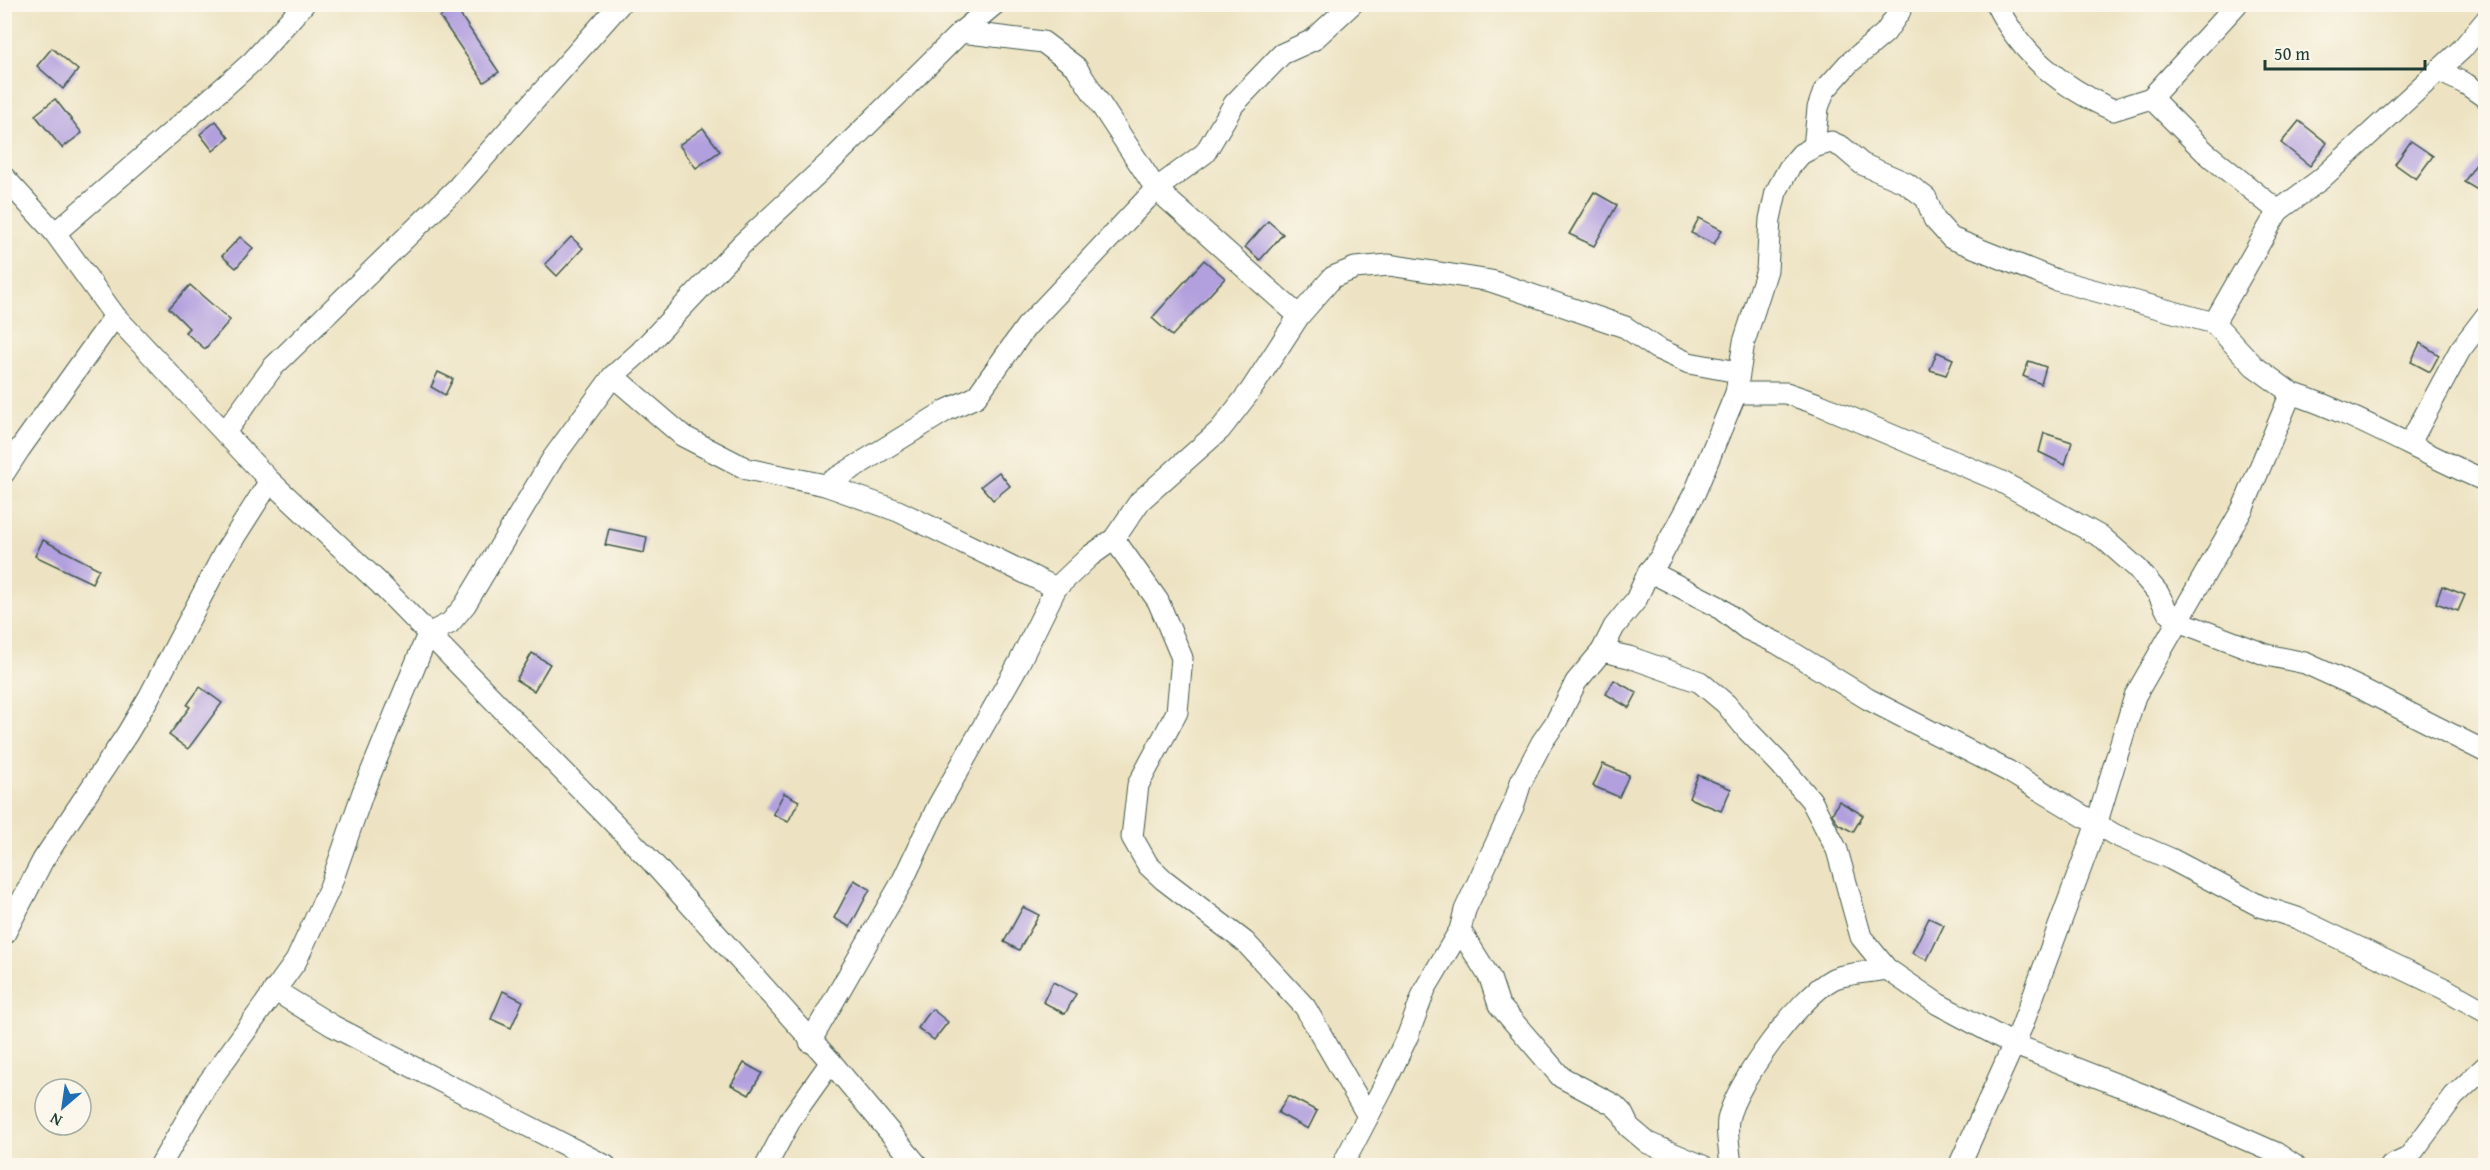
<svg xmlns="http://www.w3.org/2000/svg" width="2490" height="1170" viewBox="0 0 2490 1170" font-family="'Gentium Book Plus',serif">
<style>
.building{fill:#b19fde}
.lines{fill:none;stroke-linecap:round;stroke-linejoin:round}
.minor-casing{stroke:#3e5649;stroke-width:23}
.minor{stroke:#fff;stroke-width:21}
</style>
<rect width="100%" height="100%" fill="#fbf7ec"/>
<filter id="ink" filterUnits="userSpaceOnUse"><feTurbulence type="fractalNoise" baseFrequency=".0167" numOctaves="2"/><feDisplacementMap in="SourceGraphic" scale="12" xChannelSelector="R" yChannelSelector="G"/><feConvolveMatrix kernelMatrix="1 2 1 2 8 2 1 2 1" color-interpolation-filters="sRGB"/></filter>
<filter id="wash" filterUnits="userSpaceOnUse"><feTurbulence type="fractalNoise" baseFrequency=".008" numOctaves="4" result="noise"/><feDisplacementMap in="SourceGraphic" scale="24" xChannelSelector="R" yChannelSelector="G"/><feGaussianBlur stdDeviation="1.35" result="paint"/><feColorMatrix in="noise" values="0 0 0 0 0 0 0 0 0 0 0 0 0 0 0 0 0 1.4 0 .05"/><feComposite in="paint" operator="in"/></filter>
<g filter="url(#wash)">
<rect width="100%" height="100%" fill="#ede3c2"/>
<g id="blocks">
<g class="building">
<path d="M 455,7 L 499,72 L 484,82 L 440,17 Z"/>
<path d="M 52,48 L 78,70 L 63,89 L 37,66 Z"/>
<path d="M 55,99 L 82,133 L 62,148 L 35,115 Z"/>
<path d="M 216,121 L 229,138 L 213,151 L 200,134 Z"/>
<path d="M 2299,121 L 2327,143 L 2310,166 L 2281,143 Z"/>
<path d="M 703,128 L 720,151 L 696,168 L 679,145 Z"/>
<path d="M 2411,141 L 2433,156 L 2416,179 L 2395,164 Z"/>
<path d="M 2486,149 L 2486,195 L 2464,182 Z"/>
<path d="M 1594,192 L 1617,205 L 1594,246 L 1569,234 Z"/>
<path d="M 1699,218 L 1722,230 L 1714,244 L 1691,233 Z"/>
<path d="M 1268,221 L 1283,234 L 1260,260 L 1245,247 Z"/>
<path d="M 240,237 L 253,248 L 236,268 L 222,256 Z"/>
<path d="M 571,237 L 583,248 L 557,276 L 545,264 Z"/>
<path d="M 1204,260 L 1225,278 L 1172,336 L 1152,318 Z"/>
<path d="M 190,285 L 230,320 L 205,349 L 185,332 L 189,328 L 169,308 Z"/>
<path d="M 2420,343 L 2439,355 L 2430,372 L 2411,362 Z"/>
<path d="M 1937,352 L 1953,359 L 1946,375 L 1930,370 Z"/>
<path d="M 2029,361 L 2046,367 L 2041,384 L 2023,376 Z"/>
<path d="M 438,372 L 453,379 L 445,395 L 431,387 Z"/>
<path d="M 2044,433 L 2072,442 L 2065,465 L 2039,452 Z"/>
<path d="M 999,472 L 1010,486 L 993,500 L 981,486 Z"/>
<path d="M 609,529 L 647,537 L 644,553 L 605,545 Z"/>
<path d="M 43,540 L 99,569 L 92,583 L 35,556 Z"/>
<path d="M 2442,586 L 2465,595 L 2458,611 L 2436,603 Z"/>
<path d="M 532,653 L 550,664 L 534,691 L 516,680 Z"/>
<path d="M 1614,680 L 1637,693 L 1629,708 L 1606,694 Z"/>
<path d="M 200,687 L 222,703 L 188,749 L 169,735 L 190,707 L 187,705 Z"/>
<path d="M 1603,764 L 1629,775 L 1619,797 L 1593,786 Z"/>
<path d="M 1698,775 L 1731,789 L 1721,811 L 1689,798 Z"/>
<path d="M 784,793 L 799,801 L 788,822 L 773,814 Z"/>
<path d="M 1839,801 L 1863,815 L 1853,832 L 1838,824 L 1832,814 Z"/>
<path d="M 854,880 L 870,889 L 850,927 L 834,918 Z"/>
<path d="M 1023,907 L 1039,915 L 1019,950 L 1004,942 Z"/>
<path d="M 1929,918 L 1944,925 L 1927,960 L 1912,953 Z"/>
<path d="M 1053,982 L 1076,994 L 1065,1014 L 1043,1002 Z"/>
<path d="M 503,991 L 523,1001 L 511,1028 L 491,1019 Z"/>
<path d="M 932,1009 L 948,1022 L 934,1040 L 918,1028 Z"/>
<path d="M 744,1063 L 762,1073 L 749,1095 L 731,1085 Z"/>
<path d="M 1288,1096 L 1317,1111 L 1308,1129 L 1278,1113 Z"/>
</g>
</g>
</g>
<g filter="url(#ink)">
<use href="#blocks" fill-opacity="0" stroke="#3e5649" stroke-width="1.5"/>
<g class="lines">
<g class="minor-casing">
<g id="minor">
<path d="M 1996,4 C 2021,55 2062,87 2113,110 L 2151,98"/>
<path d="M 961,32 L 1043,42 L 1076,67 L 1156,189 L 1299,316"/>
<path d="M 2439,71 L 2466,84 L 2486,98"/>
<path d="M 1814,147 L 1818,108 L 1824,91 L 1848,64 L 1885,33 L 1900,11 L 1899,4"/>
<path d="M 4,177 L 55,233 L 115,316 L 270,481 L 378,582 L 651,861 L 831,1062 L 918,1166"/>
<path d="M 2278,211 L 2321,179 L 2462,49 L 2486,20"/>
<path d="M 55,233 L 224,87 L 253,61 L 304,4"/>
<path d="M 613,376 L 683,436 L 747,469 L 825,485 L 898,511 L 1056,588"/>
<path d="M 1736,393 L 1786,393 L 1818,404 L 2000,481 L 2103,538 L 2137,568 L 2158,593 L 2167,611 L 2178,621 L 2267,655 L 2305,663 L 2362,689 L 2486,752"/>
<path d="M 2291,393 C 2359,415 2420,453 2486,481"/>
<path d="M 225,432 L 273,367 L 457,188 L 620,4"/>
<path d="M 2410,443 L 2460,350 L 2486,316"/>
<path d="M 4,473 L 19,450 L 115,316"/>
<path d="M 825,485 L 947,410 L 976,397 L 1026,327 L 1156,189 L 1205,153 L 1234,104 L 1282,54 L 1313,40 L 1352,4"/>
<path d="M 1114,539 L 1158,601 L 1182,658 L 1177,712 L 1138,785 L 1132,837 L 1148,865 L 1164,880 L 1245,942 L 1305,1007 L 1368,1116"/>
<path d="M 1649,571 L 1717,606 L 1747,629 L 1777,643 L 1868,699 L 2008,771 L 2115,835 L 2171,859 L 2260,906 L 2297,918 L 2445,989 L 2486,1012"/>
<path d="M 1602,651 L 1629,657 L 1700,682 L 1726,704 L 1748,731 L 1780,764 L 1811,800 L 1837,850 L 1861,937 L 1887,969 L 1938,1004 L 2015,1045 L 2154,1099 L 2276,1153 L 2295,1166"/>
<path d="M 1460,930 L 1490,978 L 1499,1005 L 1561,1077 L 1614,1105 L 1622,1113 L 1629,1127 L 1648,1143 L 1703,1166"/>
<path d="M 4,935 L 43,860 L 127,734 L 149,697 L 223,555 L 270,481"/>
<path d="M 274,990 L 333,1026 L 606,1166"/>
<path d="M 810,1042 L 902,882 L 938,806 L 1019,663 L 1056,588 L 1090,556 L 1114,539 L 1140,501 L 1220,430 L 1251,390 L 1299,316 L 1333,277 L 1355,268 L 1389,265 L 1491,281 L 1625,327 L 1656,348 L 1689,363 L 1738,372"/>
<path d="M 160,1166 L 206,1086 L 296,961 L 330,887 L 363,792 L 428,634 L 450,623 L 465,605 L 553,458 L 613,376 L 640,352 L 741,245 L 832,160 L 961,32 L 995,4"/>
<path d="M 766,1166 L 792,1117 L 831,1062"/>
<path d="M 1342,1166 L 1383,1088 L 1408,1035 L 1425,989 L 1460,930 L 1465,910 L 1513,807 L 1521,782 L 1542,742 L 1556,722 L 1576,682 L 1602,651 L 1614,627 L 1636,600 L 1649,571 L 1660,558 L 1695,492 L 1736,393 L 1744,342 L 1767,270 L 1770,219 L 1776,192 L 1789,168 L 1801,154 L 1814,147 L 1831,142 L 1842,147 L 1862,164 L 1906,183 L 1926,198 L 1934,219 L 1951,238 L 2056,280 L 2214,323"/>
<path d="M 1731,1166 C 1730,1152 1726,1134 1728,1120 C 1735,1084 1800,996 1833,979 C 1845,973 1872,972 1887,969"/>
<path d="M 1959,1166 L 2022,1026 L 2094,832 L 2135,696 L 2243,508 L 2291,393 L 2254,366 L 2214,323 L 2278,211 L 2205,152 L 2151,98 L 2237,4"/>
<path d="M 2391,1166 L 2408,1158 L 2454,1096 L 2486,1066"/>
</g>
</g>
<use href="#minor" class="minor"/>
</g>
</g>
<rect width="2490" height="1170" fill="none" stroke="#fbf7ec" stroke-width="24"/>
<g transform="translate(63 1107) rotate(209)"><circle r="28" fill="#fbf7ec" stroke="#a3ada2" stroke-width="1.5"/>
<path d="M0-4.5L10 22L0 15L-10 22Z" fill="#1f6fb2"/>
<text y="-9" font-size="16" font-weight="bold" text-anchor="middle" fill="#1f3d34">N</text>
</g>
<path d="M2265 60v9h160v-9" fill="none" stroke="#1f3d34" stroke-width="3"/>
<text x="2274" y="60" font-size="18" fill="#1f3d34" stroke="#fbf7ec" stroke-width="4.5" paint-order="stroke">50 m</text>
</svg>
